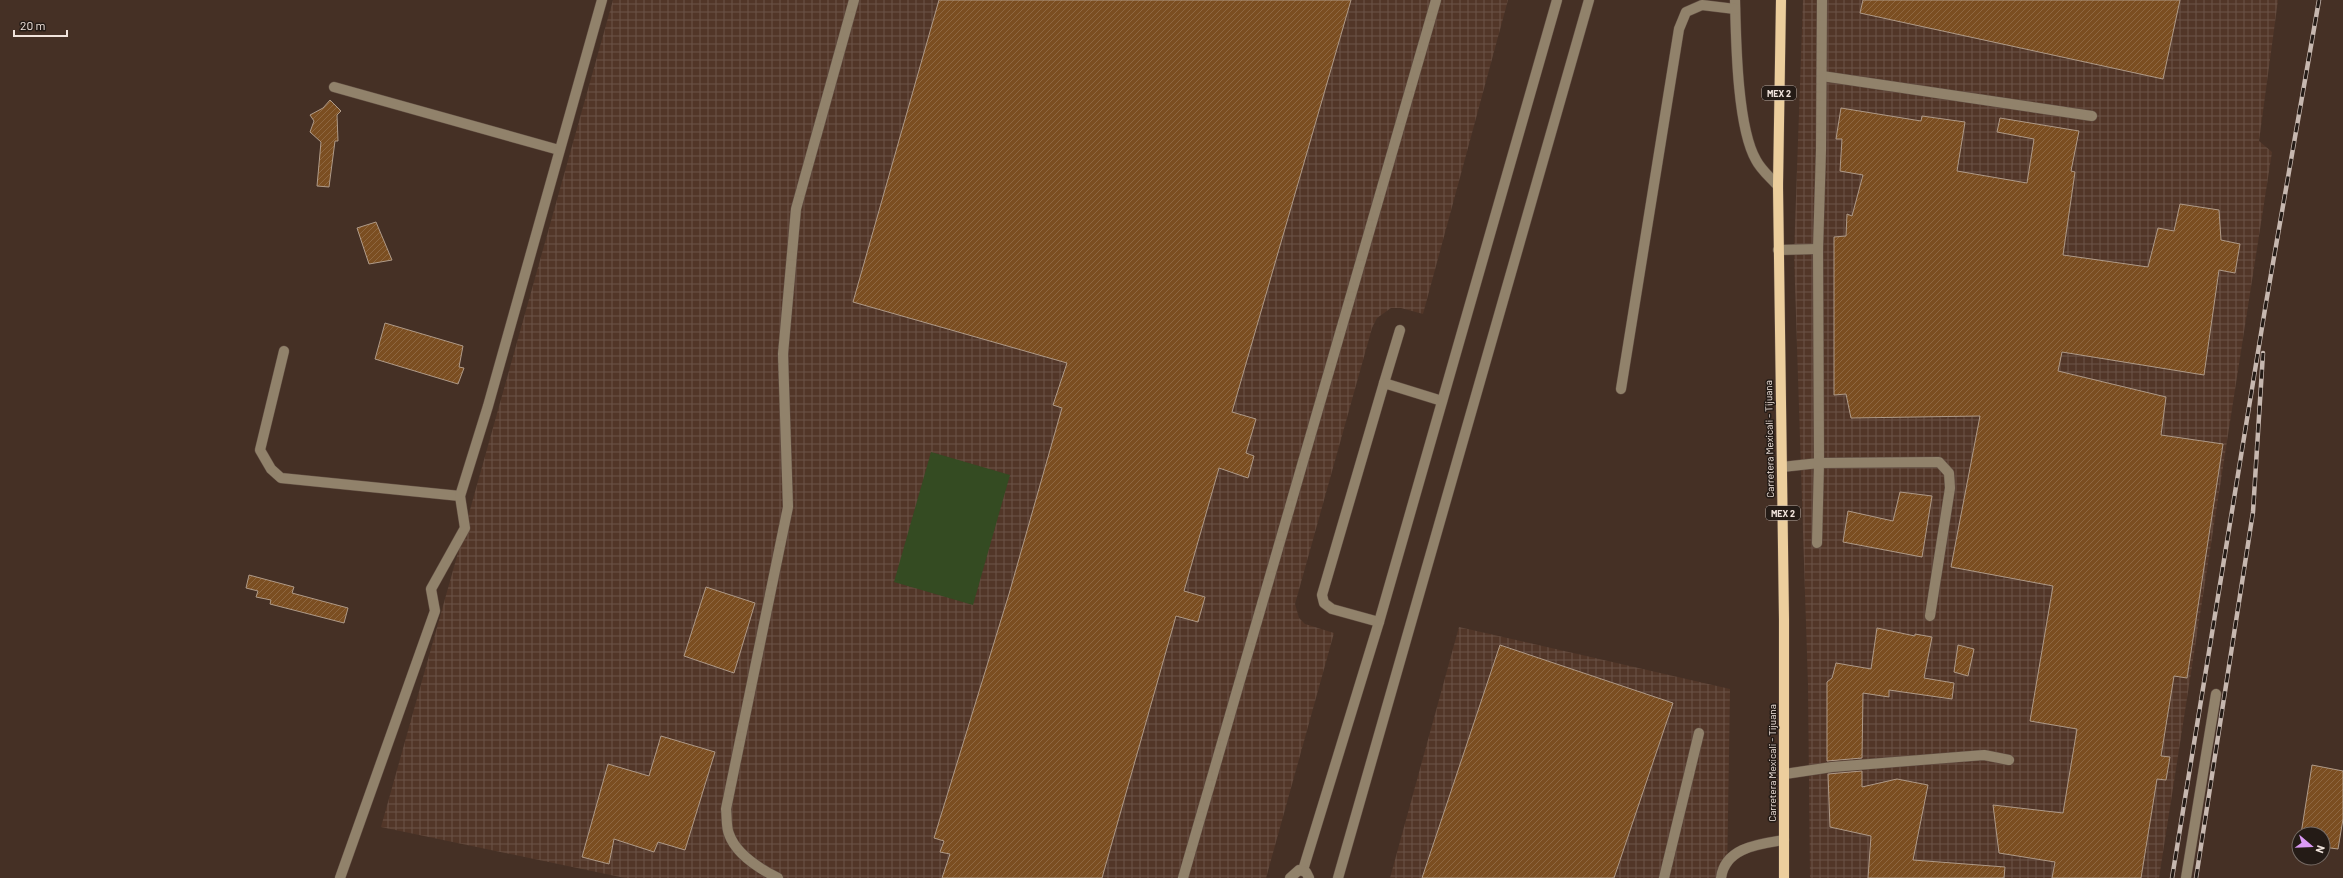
<svg xmlns="http://www.w3.org/2000/svg" width="2343" height="878" viewBox="0 0 2343 878" font-family="Barlow,sans-serif">
<style>
.industrial{fill:url(#industrial-grid)}
.pitch{fill:#344b22}
.building{fill:url(#building-hatch);stroke:#af9a88}
.lines{fill:none;stroke-linecap:round;stroke-linejoin:round}
.minor-casing{stroke:#604d42;stroke-width:11}
.major-casing{stroke:#604d42;stroke-width:11}
.minor{stroke:#91826b;stroke-width:10}
.major{stroke:#ecce9d;stroke-width:10}
.rail-casing{stroke:#c7b8b0;stroke-width:4.5}
.rail{stroke:#241b16;stroke-width:3;stroke-dasharray:9;stroke-linecap:butt}
.labels{text-anchor:middle;dominant-baseline:central;stroke-width:3;stroke-linejoin:round;paint-order:stroke}
.shield{fill:#241b16;stroke:#b3a7a1;stroke-width:1}
.shield-label{font-size:9px;font-weight:bold;fill:#f0e3dc}
.street-label{font-size:10px;fill:#f0e3dc;stroke:#241b16}
</style>
<defs>
<pattern id="industrial-grid" width="8" height="8" patternUnits="userSpaceOnUse"><rect width="8" height="8" fill="#523628"/><path d="M0 4h8M4 0v8" fill="none" stroke="#6b5347"/></pattern>
<pattern id="building-hatch" width="6" height="6" patternUnits="userSpaceOnUse"><rect width="6" height="6" fill="#7b4e21"/><path d="M-1 1l2-2M0 6l6-6M5 7l2-2" fill="none" stroke="#8e6741"/></pattern>
</defs>
<rect width="100%" height="100%" fill="#453025"/>
<g class="industrial">
<path d="M 613,0 L 1508,0 L 1423,314 L 1401,308 L 1391,308 L 1377,318 L 1372,328 L 1295,604 L 1299,618 L 1305,624 L 1334,633 L 1266,878 L 625,878 L 381,827 Z"/>
<path d="M 1803,0 L 2278,0 L 2259,141 L 2272,152 L 2159,878 L 1810,878 L 1808,685 L 1794,254 Z"/>
<path d="M 1459,627 L 1730,689 L 1727,878 L 1390,878 Z"/>
</g>
<path class="pitch" d="M 931,452 L 1010,475 L 973,605 L 894,582 Z"/>
<g class="building">
<path d="M 939,0 L 1351,0 L 1232,412 L 1256,419 L 1246,453 L 1254,456 L 1248,478 L 1219,468 L 1184,591 L 1205,597 L 1198,622 L 1176,616 L 1102,878 L 942,878 L 950,854 L 940,852 L 944,841 L 934,838 L 1009,594 L 1062,408 L 1053,405 L 1067,363 L 853,302 Z"/>
<path d="M 1863,0 L 2180,0 L 2163,79 L 1860,13 Z"/>
<path d="M 330,100 L 341,111 L 337,115 L 338,141 L 335,141 L 329,187 L 317,186 L 321,142 L 310,132 L 314,121 L 310,115 L 323,108 Z"/>
<path d="M 1841,108 L 1921,121 L 1922,116 L 1965,122 L 1957,171 L 2027,183 L 2034,139 L 1997,132 L 2000,118 L 2079,131 L 2071,171 L 2075,172 L 2063,255 L 2148,267 L 2158,228 L 2174,231 L 2180,204 L 2219,210 L 2221,240 L 2240,244 L 2235,273 L 2219,270 L 2204,375 L 2062,352 L 2058,371 L 2166,397 L 2161,435 L 2223,444 L 2187,678 L 2174,676 L 2161,756 L 2170,757 L 2166,780 L 2157,779 L 2141,878 L 2052,878 L 2055,862 L 1999,853 L 1993,805 L 2063,813 L 2077,729 L 2030,721 L 2053,586 L 1951,567 L 1980,416 L 1851,418 L 1846,394 L 1834,395 L 1834,237 L 1846,236 L 1847,214 L 1852,216 L 1863,175 L 1840,171 L 1842,139 L 1836,139 Z"/>
<path d="M 376,222 L 392,260 L 369,264 L 357,228 Z"/>
<path d="M 385,323 L 463,346 L 459,367 L 464,368 L 458,384 L 375,359 Z"/>
<path d="M 1900,492 L 1932,496 L 1922,557 L 1843,542 L 1848,511 L 1893,521 Z"/>
<path d="M 249,575 L 294,587 L 292,593 L 348,608 L 344,623 L 270,604 L 271,600 L 256,597 L 258,591 L 246,588 Z"/>
<path d="M 706,587 L 755,603 L 734,673 L 684,656 Z"/>
<path d="M 1877,628 L 1915,636 L 1915,634 L 1932,637 L 1924,678 L 1954,683 L 1952,699 L 1889,690 L 1889,697 L 1863,693 L 1862,758 L 1827,761 L 1827,682 L 1832,678 L 1836,663 L 1871,669 Z"/>
<path d="M 1500,645 L 1673,703 L 1614,878 L 1422,878 Z"/>
<path d="M 1958,645 L 1974,649 L 1968,676 L 1954,672 Z"/>
<path d="M 661,736 L 715,752 L 685,850 L 658,842 L 654,852 L 614,839 L 609,864 L 582,857 L 608,764 L 649,776 Z"/>
<path d="M 2312,765 L 2343,771 L 2343,819 L 2338,849 L 2323,847 L 2323,834 L 2301,834 Z"/>
<path d="M 1862,771 L 1862,787 L 1897,779 L 1928,785 L 1913,860 L 2005,867 L 2004,878 L 1868,878 L 1871,836 L 1830,827 L 1828,774 Z"/>
</g>
<g class="lines">
<g class="minor-casing">
<g id="minor">
<path d="M 1735,0 C 1736,40 1737,127 1756,160 C 1761,170 1771,178 1778,186"/>
<path d="M 1822,76 L 2092,116"/>
<path d="M 334,87 L 559,150"/>
<path d="M 1778,250 L 1818,249"/>
<path d="M 284,351 L 260,450 L 271,469 L 281,478 L 460,496"/>
<path d="M 1384,383 L 1400,330"/>
<path d="M 1621,389 L 1679,29 L 1686,12 L 1702,5 L 1735,9"/>
<path d="M 1782,467 L 1819,463 L 1818,249 L 1821,150 L 1822,0"/>
<path d="M 1817,543 L 1819,463 L 1939,462 L 1949,473 L 1950,488 L 1930,616"/>
<path d="M 1379,622 L 1332,609 L 1324,603 L 1322,595 L 1384,383 L 1442,401"/>
<path d="M 1785,774 L 1832,767 L 1984,755 L 2009,760"/>
<path d="M 1303,870 L 1379,622 L 1557,0"/>
<path d="M 340,878 L 435,611 L 431,589 L 465,528 L 460,496 L 488,406 L 602,0"/>
<path d="M 778,878 C 760,869 736,854 729,834 C 726,827 727,816 726,809 L 788,507 L 783,354 L 796,209 L 854,0"/>
<path d="M 1183,878 L 1436,0"/>
<path d="M 1290,878 L 1299,870 L 1306,872 L 1309,878"/>
<path d="M 1338,878 L 1589,0"/>
<path d="M 1664,878 L 1699,733"/>
<path d="M 1721,878 C 1725,847 1760,844 1784,840"/>
<path d="M 2186,878 L 2216,694"/>
</g>
</g>
<g class="major-casing">
<path id="major" d="M 1781,0 L 1778,186 L 1784,619 L 1784,878"/>
</g>
<use href="#minor" class="minor"/>
<use href="#major" class="major"/>
<g class="rail-casing">
<g id="rail">
<path d="M 2172,878 L 2266,303 L 2319,0"/>
<path d="M 2196,878 L 2253,512 L 2263,353"/>
</g>
</g>
<use href="#rail" class="rail"/>
</g>
<g class="labels">
<g class="shield">
<rect x="1762" y="86" width="34" height="14" rx="3"/>
<rect x="1766" y="506" width="34" height="14" rx="3"/>
</g>
<g class="shield-label">
<text x="1779" y="93">MEX 2</text>
<text x="1783" y="513">MEX 2</text>
</g>
<g class="street-label">
<text transform="translate(1769 439) rotate(-91)">Carretera Mexicali - Tijuana</text>
<text transform="translate(1772 763) rotate(-90)">Carretera Mexicali - Tijuana</text>
</g>
</g>
<g transform="translate(2311 846) rotate(109)"><circle r="19" fill="#241b16" stroke="#766b65"/>
<path d="M0-3L7 15L0 10L-7 15Z" fill="#db9af6"/>
<text y="-6" font-size="11" font-weight="bold" text-anchor="middle" fill="#f0e3dc">N</text>
</g>
<path d="M14 30v6h53v-6" fill="none" stroke="#f0e3dc" stroke-width="2"/>
<text x="20" y="30" font-size="12" fill="#f0e3dc" stroke="#241b16" stroke-width="3" paint-order="stroke">20 m</text>
</svg>
